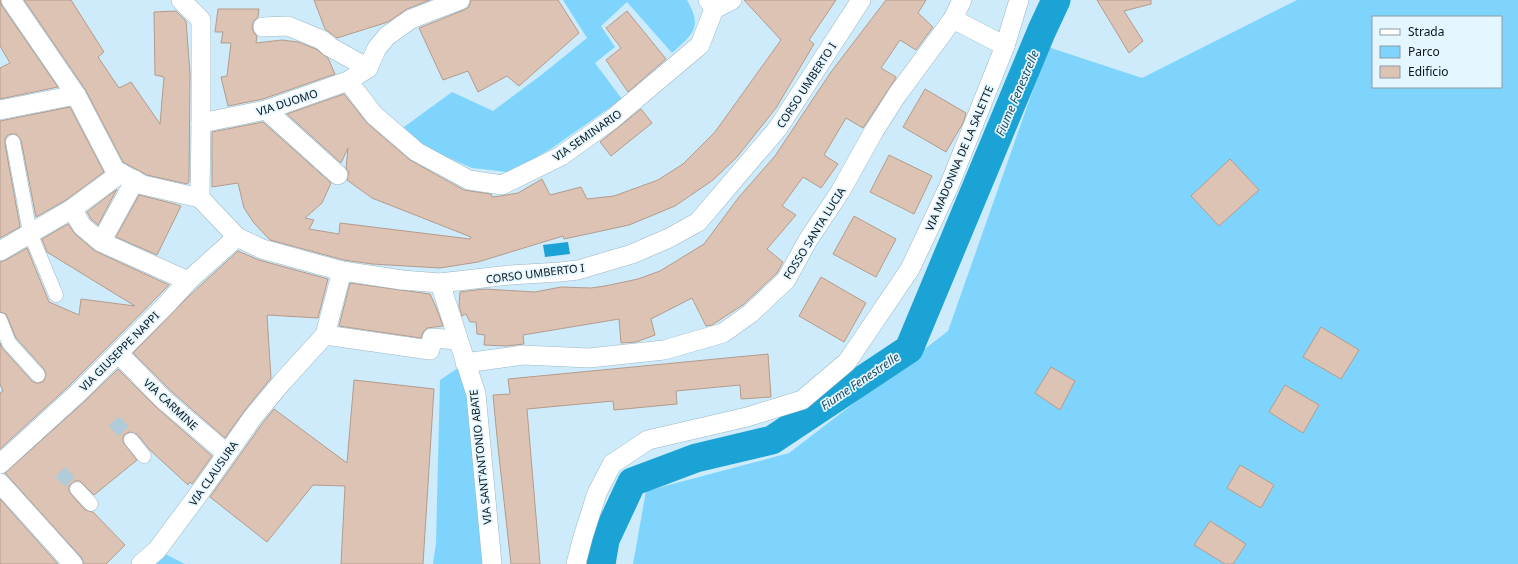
<svg xmlns="http://www.w3.org/2000/svg" width="1518" height="564" viewBox="0 0 1518 564" font-family="'Noto Sans',sans-serif">
<style>
.green{fill:#7fd4fd;fill-rule:evenodd}
.water{fill:#1ca3d6}
.lines{fill:none;stroke-linecap:round;stroke-linejoin:round}
.river{stroke:#1ca3d6;stroke-width:29}
.building{fill:#ddc3b3;stroke:#b49b8b}
.pedestrian-tunnel{stroke:#b0cbd9;stroke-width:14;stroke-dasharray:14 7;stroke-linecap:butt}
.pedestrian-casing{stroke:#9ab7c5;stroke-width:15}
.minor-casing{stroke:#9ab7c5;stroke-width:20}
.pedestrian{stroke:#fff;stroke-width:14}
.minor{stroke:#fff;stroke-width:19}
.labels{text-anchor:middle;dominant-baseline:central;stroke-width:3.5;stroke-linejoin:round;paint-order:stroke}
.street-label{font-size:11px;fill:#0b161b;stroke:#e4f6ff}
.water-label{font-size:12px;font-style:italic;fill:#1a4c61;stroke:#e4f6ff}
</style>
<rect width="100%" height="100%" fill="#cdebfa"/>
<g class="green">
<path d="M 563,0 L 687,0 C 703,28 693,34 672,53 L 627,2 L 601,26 L 615,47 L 595,63 L 622,99 L 552,148 L 525,164 L 507,172 L 472,168 L 426,148 L 403,131 L 404,127 L 452,92 L 493,111 L 540,76 L 587,38 Z"/>
<path d="M 1297,0 L 1518,0 L 1518,564 L 633,564 L 646,491 L 789,453 L 948,331 L 1048,47 L 1142,78 ZM 1373,17 L 1501,17 L 1501,87 L 1373,87 Z"/>
<path d="M 465,363 L 492,564 L 433,564 L 436,543 L 440,380 Z"/>
<path d="M 157,550 L 185,564 L 141,564 Z"/>
</g>
<path class="water" d="M 568,242 L 570,254 L 545,257 L 543,245 Z"/>
<g class="lines">
<path class="river" d="M 601,564 L 605,540 L 632,482 L 696,458 L 772,440 L 909,349 L 1042,30 L 1056,0"/>
</g>
<g class="building">
<path d="M 0,0 L 2,6 L 58,87 L 0,99 L 0,68 L 10,63 L 0,46 Z"/>
<path d="M 24,0 L 71,0 L 104,52 L 98,57 L 119,88 L 131,82 L 160,124 L 164,77 L 155,75 L 154,12 L 176,11 L 186,21 L 190,73 L 189,182 L 187,184 L 147,175 L 123,162 L 85,89 Z"/>
<path d="M 314,0 L 430,0 L 407,9 L 388,22 L 337,38 L 325,29 Z"/>
<path d="M 471,0 L 558,0 L 579,33 L 519,86 L 507,76 L 478,92 L 468,71 L 443,80 L 419,28 L 464,10 L 469,7 Z"/>
<path d="M 744,0 L 836,0 L 809,40 L 814,44 L 776,108 L 737,157 L 713,180 L 675,206 L 629,225 L 564,239 L 563,236 L 478,262 L 440,268 L 372,264 L 344,260 L 270,240 L 254,223 L 244,208 L 238,183 L 212,187 L 212,132 L 263,122 L 331,183 L 322,203 L 305,218 L 314,220 L 309,229 L 339,234 L 340,223 L 470,239 L 471,237 L 372,198 L 347,180 L 349,172 L 346,168 L 348,148 L 341,163 L 287,114 L 344,94 L 367,123 L 410,160 L 464,190 L 491,194 L 492,197 L 501,196 L 518,193 L 542,179 L 550,195 L 581,187 L 587,199 L 614,196 L 658,180 L 683,164 L 715,132 L 781,40 Z"/>
<path d="M 886,0 L 926,0 L 918,13 L 933,27 L 916,50 L 900,40 L 881,68 L 896,77 L 896,78 L 863,128 L 846,118 L 824,155 L 838,164 L 821,188 L 803,177 L 782,206 L 796,215 L 767,249 L 783,262 L 777,273 L 744,304 L 712,325 L 706,326 L 692,298 L 651,319 L 655,335 L 636,342 L 621,343 L 619,319 L 523,335 L 524,344 L 506,346 L 484,345 L 485,335 L 477,334 L 476,322 L 470,322 L 466,314 L 462,316 L 459,306 L 460,292 L 484,289 L 535,292 L 561,287 L 591,288 L 605,286 L 638,279 L 660,271 L 704,244 L 739,197 L 775,156 L 831,72 Z"/>
<path d="M 1097,0 L 1151,0 L 1151,4 L 1124,11 L 1143,41 L 1129,53 Z"/>
<path d="M 218,9 L 259,9 L 258,17 L 253,22 L 252,27 L 254,33 L 257,36 L 256,43 L 282,40 L 298,42 L 316,49 L 328,58 L 335,74 L 263,99 L 228,106 L 221,77 L 227,76 L 231,43 L 221,43 L 223,32 L 215,32 Z"/>
<path d="M 627,11 L 666,59 L 628,92 L 606,60 L 621,48 L 606,28 Z"/>
<path d="M 925,89 L 966,113 L 963,123 L 946,152 L 903,127 Z"/>
<path d="M 70,107 L 104,172 L 66,200 L 36,217 L 21,140 L 16,134 L 12,134 L 8,135 L 5,139 L 5,144 L 20,227 L 0,238 L 0,121 Z"/>
<path d="M 641,109 L 652,123 L 611,156 L 600,142 Z"/>
<path d="M 889,155 L 932,176 L 914,214 L 870,192 Z"/>
<path d="M 1230,159 L 1259,190 L 1219,226 L 1191,196 Z"/>
<path d="M 117,189 L 98,225 L 91,219 L 87,212 Z"/>
<path d="M 139,195 L 175,204 L 181,206 L 157,255 L 116,237 Z"/>
<path d="M 854,216 L 896,239 L 876,277 L 833,254 Z"/>
<path d="M 68,224 L 75,234 L 95,251 L 169,285 L 70,385 L 0,449 L 0,393 L 3,391 L 0,384 L 0,343 L 3,349 L 32,381 L 36,383 L 40,383 L 44,381 L 46,374 L 44,369 L 16,338 L 6,314 L 0,312 L 0,262 L 6,260 L 27,248 L 49,302 L 79,315 L 81,299 L 135,306 L 47,252 L 42,239 Z"/>
<path d="M 238,251 L 259,260 L 328,279 L 318,318 L 267,315 L 271,378 L 245,410 L 225,438 L 172,392 L 133,353 L 189,296 Z"/>
<path d="M 821,277 L 866,303 L 844,342 L 799,316 Z"/>
<path d="M 350,283 L 430,294 L 436,307 L 443,326 L 427,328 L 423,332 L 421,338 L 339,326 Z"/>
<path d="M 1321,327 L 1359,350 L 1341,379 L 1303,357 Z"/>
<path d="M 768,354 L 771,397 L 741,399 L 740,385 L 676,391 L 677,404 L 614,410 L 613,401 L 527,409 L 540,564 L 511,564 L 498,447 L 493,395 L 510,394 L 508,379 Z"/>
<path d="M 1051,367 L 1075,381 L 1060,410 L 1035,393 Z"/>
<path d="M 118,369 L 157,408 L 212,456 L 192,484 L 190,482 L 188,485 L 150,450 L 137,434 L 130,432 L 125,434 L 123,437 L 123,442 L 137,460 L 94,495 L 80,481 L 75,481 L 69,486 L 69,491 L 71,494 L 85,510 L 93,512 L 125,545 L 106,564 L 84,564 L 81,557 L 5,473 L 85,401 Z"/>
<path d="M 354,380 L 434,389 L 423,564 L 341,564 L 345,486 L 313,485 L 267,542 L 210,497 L 262,424 L 274,409 L 347,463 Z"/>
<path d="M 1285,385 L 1319,405 L 1303,433 L 1269,412 Z"/>
<path d="M 1240,465 L 1274,485 L 1261,508 L 1227,488 Z"/>
<path d="M 0,499 L 58,564 L 0,564 Z"/>
<path d="M 1210,521 L 1246,544 L 1233,564 L 1225,564 L 1194,545 Z"/>
</g>
<g class="lines">
<g class="pedestrian-tunnel">
<path d="M 114,421 L 131,440"/>
<path d="M 60,472 L 77,489"/>
</g>
<g class="pedestrian-casing">
<g id="pedestrian">
<path d="M 13,142 L 30,233 L 56,295"/>
<path d="M 0,320 L 9,343 L 38,375"/>
<path d="M 131,440 L 144,456"/>
<path d="M 77,489 L 91,504"/>
</g>
</g>
<g class="minor-casing">
<g id="minor">
<path d="M 11,0 L 76,95 L 115,170 L 143,185 L 200,198"/>
<path d="M 181,0 L 201,20 L 201,123 L 200,198"/>
<path d="M 962,0 L 953,19 L 1005,46"/>
<path d="M 714,9 L 732,0"/>
<path d="M 263,27 L 288,26 L 322,40 L 330,47 L 368,68"/>
<path d="M 348,81 L 374,115 L 417,152 L 469,180 L 502,185 L 561,156 L 611,120 L 700,45 L 714,9 L 708,0"/>
<path d="M 0,110 L 76,95"/>
<path d="M 266,110 L 338,175"/>
<path d="M 201,123 L 266,110 L 348,81 L 368,68 L 377,48 L 387,36 L 411,19 L 460,0"/>
<path d="M 200,198 L 237,237 L 262,249 L 342,271 L 402,280 L 440,283 L 510,275 L 560,272 L 578,270 L 632,254 L 669,238 L 698,222 L 778,128 L 861,0"/>
<path d="M 72,209 L 82,226 L 101,242 L 188,281"/>
<path d="M 101,242 L 135,180"/>
<path d="M 0,251 L 72,209 L 121,173"/>
<path d="M 440,283 L 476,394 L 492,564"/>
<path d="M 325,335 L 430,350 L 432,338 L 457,340"/>
<path d="M 118,353 L 164,400 L 226,453"/>
<path d="M 465,363 L 523,355 L 589,358 L 664,350 L 723,333 L 751,313 L 786,280 L 808,240 L 840,192 L 874,131 L 897,95 L 953,19"/>
<path d="M 0,464 L 78,393 L 167,304 L 188,281 L 237,237"/>
<path d="M 0,483 L 73,564"/>
<path d="M 141,564 L 157,550 L 195,499 L 253,417 L 283,381 L 325,335 L 342,271"/>
<path d="M 576,564 L 583,537 L 597,493 L 612,464 L 648,440 L 747,417 L 802,400 L 847,362 L 910,269 L 949,186 L 1005,46 L 1019,0"/>
</g>
</g>
<use href="#pedestrian" class="pedestrian"/>
<use href="#minor" class="minor"/>
</g>
<g class="labels">
<g class="street-label">
<text transform="translate(806 85) rotate(-57)">CORSO UMBERTO I</text>
<text transform="translate(287 102) rotate(-18)">VIA DUOMO</text>
<text transform="translate(587 135) rotate(-35)">VIA SEMINARIO</text>
<text transform="translate(959 158) rotate(-67)">VIA MADONNA DE LA SALETTE</text>
<text transform="translate(814 233) rotate(-58)">FOSSO SANTA LUCIA</text>
<text transform="translate(535 273) rotate(-7)">CORSO UMBERTO I</text>
<text transform="translate(119 351) rotate(-45)">VIA GIUSEPPE NAPPI</text>
<text transform="translate(171 404) rotate(43)">VIA CARMINE</text>
<text transform="translate(480 457) rotate(-96)">VIA SANT'ANTONIO ABATE</text>
<text transform="translate(213 473) rotate(-55)">VIA CLAUSURA</text>
</g>
<g class="water-label">
<text transform="translate(1017 93) rotate(-67)">Fiume Fenestrelle</text>
<text transform="translate(860 381) rotate(-34)">Fiume Fenestrelle</text>
</g>
</g>
<rect x="1372" y="16" width="130" height="72" fill="#e4f6ff" stroke="#8d9ca4"/>
<rect x="1380" y="29" width="20" height="6" fill="#ffffff" stroke="#8d9ca4"/>
<text x="1408" y="36" font-size="12" fill="#0b161b">Strada</text>
<rect x="1380" y="46" width="20" height="12" fill="#7fd4fd" stroke="#8d9ca4"/>
<text x="1408" y="56" font-size="12" fill="#0b161b">Parco</text>
<rect x="1380" y="66" width="20" height="12" fill="#ddc3b3" stroke="#8d9ca4"/>
<text x="1408" y="76" font-size="12" fill="#0b161b">Edificio</text>
</svg>
